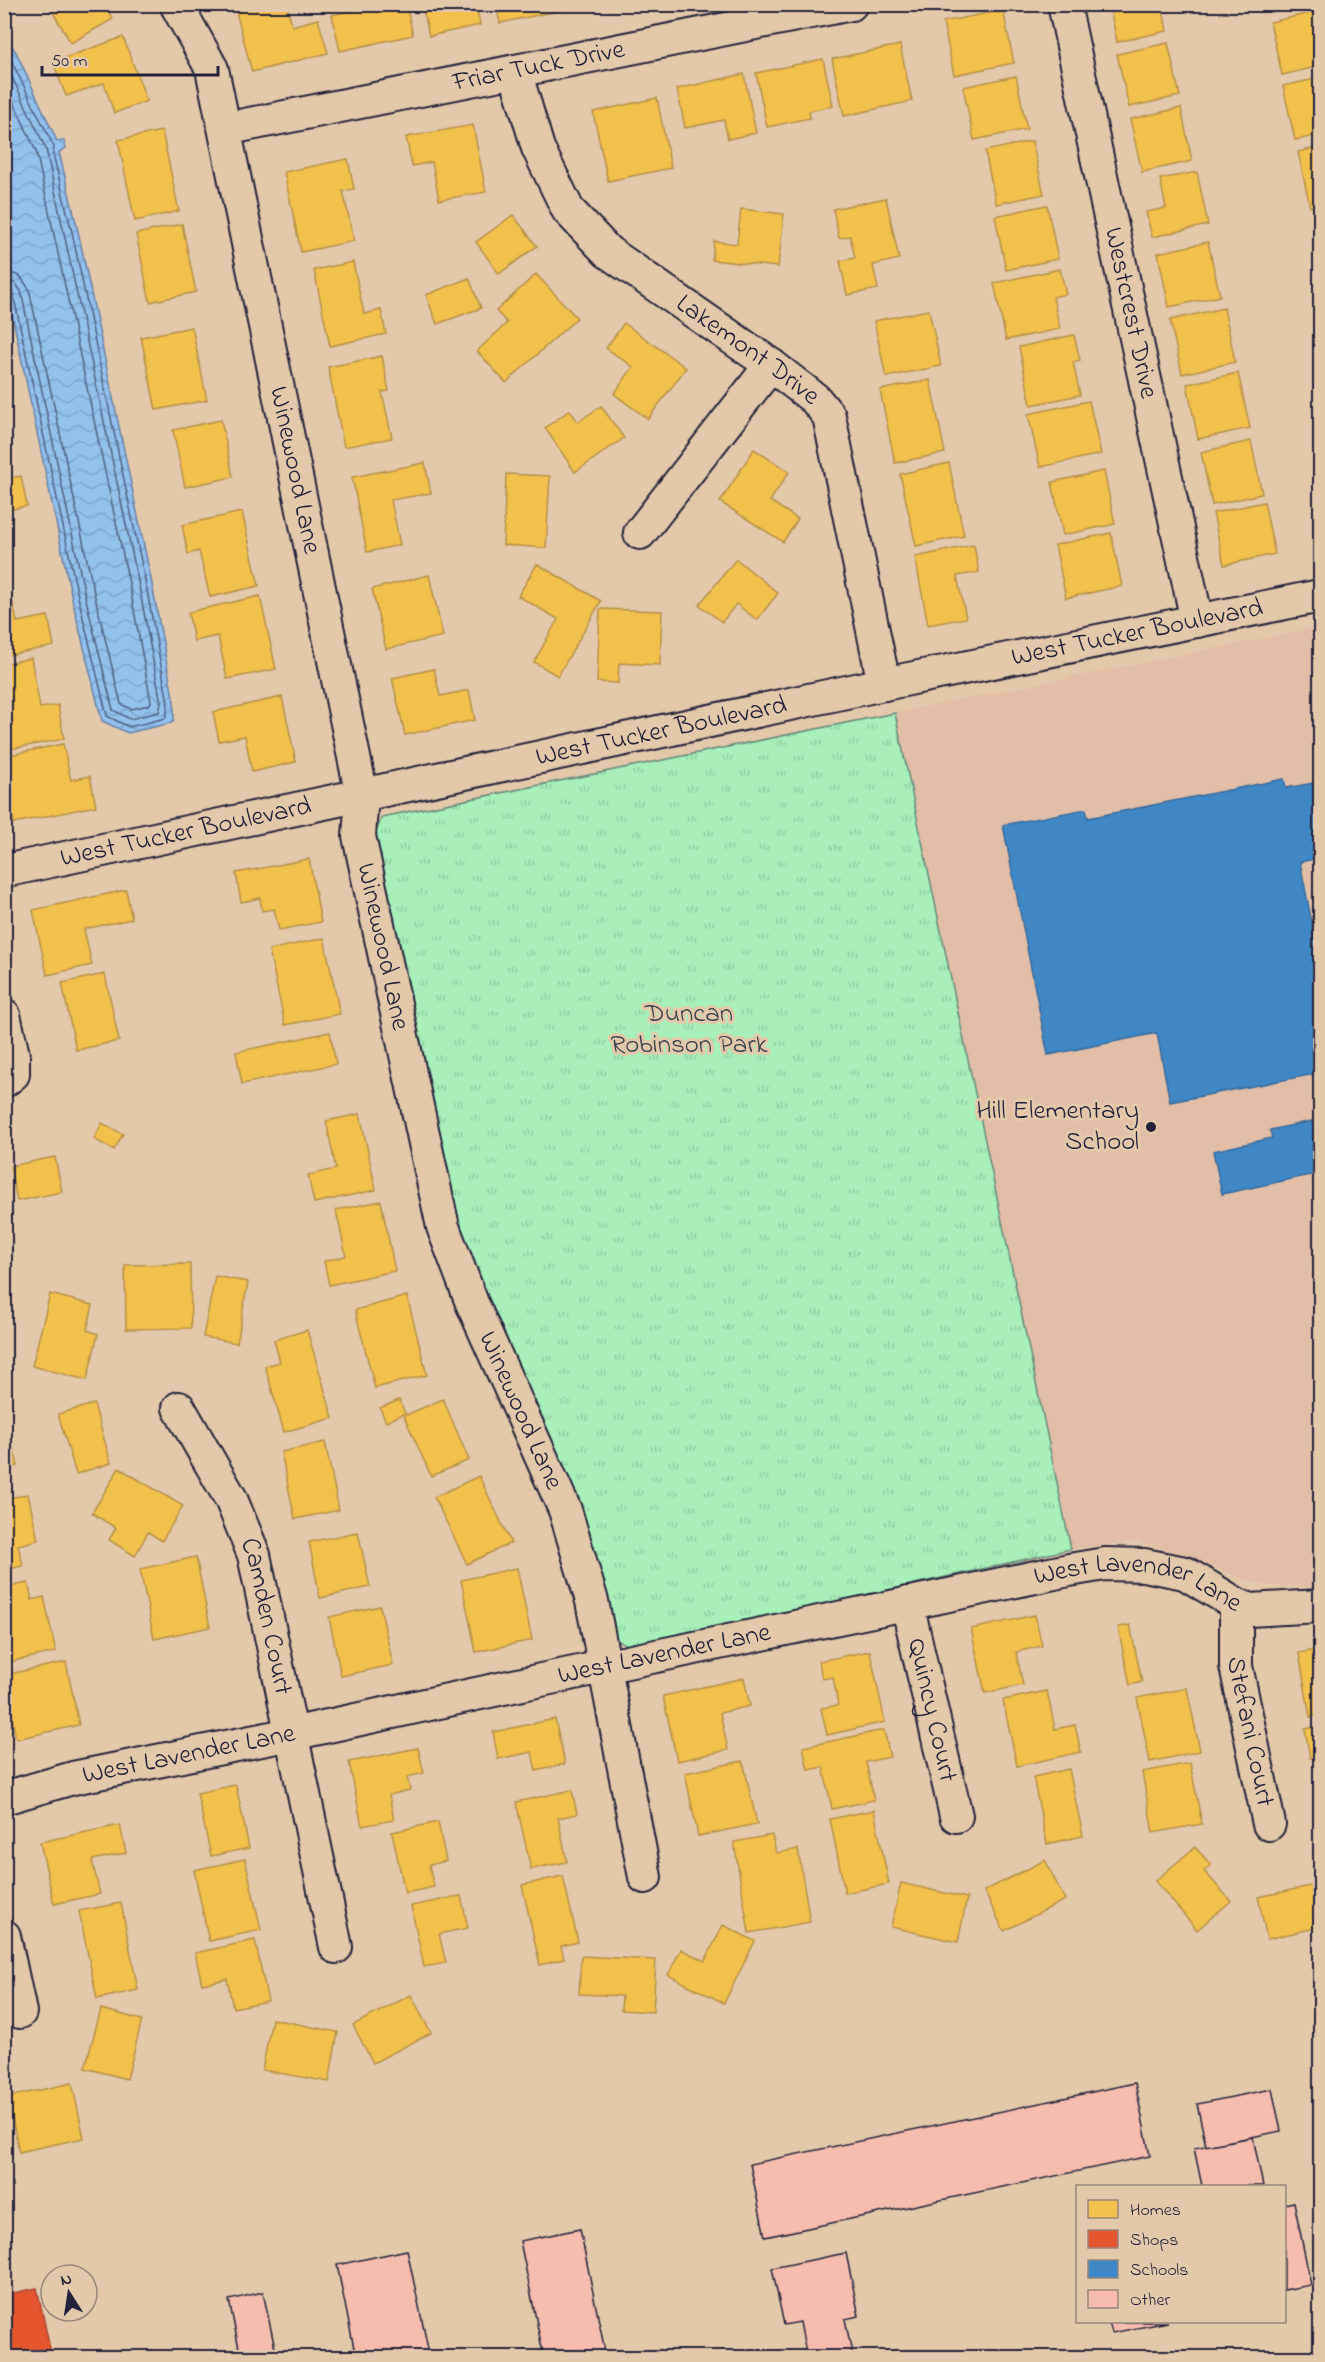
<svg xmlns="http://www.w3.org/2000/svg" width="1325" height="2362" viewBox="0 0 1325 2362" font-family="'Indie Flower',sans-serif">
<style>
.built{fill:#e1bea7}
.park{fill:url(#park-tufts);stroke:#65887b;stroke-width:1.5}
.water{fill:url(#water-waves);stroke:#6681a6;stroke-width:1.5}
.homes{fill:#f2c14e;stroke:#b49148;stroke-width:1.5}
.shops{fill:#e4572e;stroke:#aa4732;stroke-width:1.5}
.schools{fill:#3f88c5;stroke:#36699c;stroke-width:1.5}
.lines{fill:none;stroke-linecap:round;stroke-linejoin:round}
.shore{stroke:#506182;stroke-width:1.5}
.building{fill:#f6bcaf;stroke:#22223b;stroke-width:1.5}
.minor-casing{stroke:#22223b;stroke-width:36}
.minor{stroke:#e3c9ab;stroke-width:32}
.poi-dot{fill:#22223b;stroke:#e3c9ab;stroke-width:2}
.labels{text-anchor:middle;dominant-baseline:central;stroke-width:6;stroke-linejoin:round;paint-order:stroke}
.street-label{font-size:27px;fill:#22223b;stroke:#e3c9ab}
.park-label{font-size:27px;fill:#36414e;stroke:#e3c9ab}
.poi-label{font-size:27px;fill:#22223b;stroke:#e3c9ab;text-anchor:end}
</style>
<defs>
<pattern id="park-tufts" width="24" height="20" patternUnits="userSpaceOnUse" patternTransform="scale(1.5)"><rect width="24" height="20" fill="#a8efbb"/><path d="M3 7l-1-3M5 7V3M7 7l1-3M15 17l-1-3M17 17v-4M19 17l1-3" fill="none" stroke="#90cda2"/></pattern>
<pattern id="water-waves" width="16" height="10" patternUnits="userSpaceOnUse" patternTransform="scale(1.5)"><rect width="16" height="10" fill="#94c0ed"/><path d="M0 5q4-4 8 0t8 0" fill="none" stroke="#7fa5cc"/></pattern>
</defs>
<rect width="100%" height="100%" fill="#e3c9ab"/>
<filter id="ink" filterUnits="userSpaceOnUse"><feTurbulence type="fractalNoise" baseFrequency=".0167" numOctaves="2"/><feDisplacementMap in="SourceGraphic" scale="12" xChannelSelector="R" yChannelSelector="G"/><feConvolveMatrix kernelMatrix="1 2 1 2 8 2 1 2 1" color-interpolation-filters="sRGB"/></filter>
<g filter="url(#ink)">
<path class="built" d="M 1320,627 L 1320,1586 L 1315,1587 L 1263,1585 L 1138,1541 L 1071,1549 L 895,713 Z"/>
<path class="park" d="M 895,713 L 1071,1549 L 632,1647 L 612,1638 L 462,1243 L 374,837 L 382,817 Z"/>
<path class="water" d="M 4,35 L 16,52 L 57,141 L 64,141 L 66,148 L 59,152 L 78,231 L 151,579 L 174,702 L 174,720 L 171,723 L 128,733 L 102,721 L 73,603 L 5,281 Z"/>
<g class="homes">
<path d="M 48,4 L 104,4 L 113,19 L 71,43 Z"/>
<path d="M 234,4 L 287,4 L 292,26 L 318,19 L 328,53 L 252,72 Z"/>
<path d="M 406,4 L 413,35 L 340,51 L 332,15 L 377,4 Z"/>
<path d="M 422,4 L 476,4 L 480,25 L 429,36 Z"/>
<path d="M 496,4 L 566,4 L 567,9 L 500,23 Z"/>
<path d="M 1109,4 L 1162,4 L 1167,31 L 1117,42 Z"/>
<path d="M 1267,4 L 1293,4 L 1268,10 Z"/>
<path d="M 1003,10 L 1014,63 L 954,75 L 943,22 Z"/>
<path d="M 1320,11 L 1320,66 L 1282,75 L 1270,22 Z"/>
<path d="M 123,37 L 147,101 L 114,113 L 104,83 L 66,96 L 53,62 Z"/>
<path d="M 1168,43 L 1180,96 L 1129,107 L 1117,54 Z"/>
<path d="M 900,45 L 912,101 L 844,116 L 832,59 Z"/>
<path d="M 823,59 L 833,106 L 809,111 L 810,118 L 767,127 L 756,73 Z"/>
<path d="M 744,74 L 756,133 L 728,139 L 724,120 L 685,128 L 677,89 Z"/>
<path d="M 1016,76 L 1027,129 L 974,140 L 963,87 Z"/>
<path d="M 1320,78 L 1320,135 L 1295,140 L 1283,86 Z"/>
<path d="M 657,98 L 671,168 L 608,181 L 593,112 Z"/>
<path d="M 1181,108 L 1192,161 L 1142,172 L 1130,119 Z"/>
<path d="M 473,125 L 486,192 L 439,200 L 432,162 L 412,166 L 406,137 Z"/>
<path d="M 162,131 L 179,211 L 135,221 L 118,140 Z"/>
<path d="M 1032,141 L 1044,194 L 996,204 L 985,151 Z"/>
<path d="M 1320,147 L 1320,205 L 1310,207 L 1298,152 Z"/>
<path d="M 348,159 L 354,189 L 343,191 L 354,241 L 301,252 L 284,172 Z"/>
<path d="M 1197,172 L 1208,225 L 1152,237 L 1146,212 L 1166,208 L 1160,179 Z"/>
<path d="M 886,198 L 899,259 L 873,265 L 878,289 L 847,295 L 840,261 L 855,258 L 850,236 L 839,238 L 833,209 Z"/>
<path d="M 1047,205 L 1058,259 L 1006,270 L 995,216 Z"/>
<path d="M 741,209 L 784,214 L 778,267 L 712,260 L 714,241 L 737,244 Z"/>
<path d="M 513,215 L 537,246 L 499,274 L 476,242 Z"/>
<path d="M 182,224 L 196,292 L 150,302 L 136,234 Z"/>
<path d="M 1208,242 L 1220,296 L 1169,307 L 1158,253 Z"/>
<path d="M 353,262 L 364,314 L 381,310 L 386,334 L 330,346 L 314,270 Z"/>
<path d="M 1060,269 L 1066,294 L 1053,297 L 1060,329 L 1006,340 L 994,283 Z"/>
<path d="M 536,274 L 577,318 L 506,383 L 477,351 L 507,323 L 496,311 Z"/>
<path d="M 469,278 L 481,308 L 437,324 L 426,295 Z"/>
<path d="M 1224,308 L 1235,362 L 1182,374 L 1170,320 Z"/>
<path d="M 929,310 L 941,366 L 886,377 L 874,321 Z"/>
<path d="M 624,323 L 686,368 L 648,419 L 614,394 L 633,367 L 606,348 Z"/>
<path d="M 192,327 L 207,400 L 156,410 L 141,337 Z"/>
<path d="M 1074,335 L 1080,360 L 1073,362 L 1080,395 L 1031,405 L 1019,347 Z"/>
<path d="M 382,356 L 389,391 L 382,392 L 392,438 L 344,447 L 328,367 Z"/>
<path d="M 1238,373 L 1250,428 L 1198,439 L 1187,384 Z"/>
<path d="M 930,380 L 945,453 L 895,463 L 880,390 Z"/>
<path d="M 1089,401 L 1101,454 L 1040,467 L 1028,414 Z"/>
<path d="M 601,406 L 624,438 L 575,472 L 545,428 L 570,410 L 578,422 Z"/>
<path d="M 221,420 L 233,477 L 185,487 L 173,430 Z"/>
<path d="M 1251,441 L 1262,494 L 1212,505 L 1201,452 Z"/>
<path d="M 754,449 L 789,472 L 770,501 L 798,519 L 783,542 L 720,502 Z"/>
<path d="M 425,463 L 431,493 L 391,500 L 400,545 L 367,552 L 352,477 Z"/>
<path d="M 949,463 L 964,536 L 916,546 L 900,474 Z"/>
<path d="M 1104,471 L 1115,524 L 1063,535 L 1052,482 Z"/>
<path d="M 506,474 L 550,476 L 546,548 L 503,545 Z"/>
<path d="M 21,476 L 27,506 L 4,511 L 4,479 Z"/>
<path d="M 1264,502 L 1275,554 L 1224,565 L 1213,513 Z"/>
<path d="M 242,512 L 259,586 L 210,597 L 199,551 L 188,554 L 182,525 Z"/>
<path d="M 1111,533 L 1122,586 L 1066,598 L 1055,545 Z"/>
<path d="M 974,545 L 979,572 L 957,576 L 966,618 L 928,625 L 915,557 Z"/>
<path d="M 736,559 L 778,593 L 757,620 L 736,604 L 722,622 L 699,605 Z"/>
<path d="M 537,564 L 601,601 L 558,676 L 534,662 L 558,619 L 518,596 Z"/>
<path d="M 429,575 L 443,636 L 386,649 L 372,589 Z"/>
<path d="M 8,581 L 17,622 L 48,616 L 54,646 L 4,656 L 4,582 Z"/>
<path d="M 260,596 L 276,669 L 227,679 L 218,636 L 194,641 L 188,612 Z"/>
<path d="M 600,609 L 662,611 L 660,665 L 619,663 L 618,683 L 597,682 Z"/>
<path d="M 31,658 L 40,708 L 58,705 L 64,739 L 4,750 L 4,664 Z"/>
<path d="M 434,669 L 440,696 L 469,690 L 475,720 L 405,735 L 392,678 Z"/>
<path d="M 282,697 L 296,762 L 252,772 L 245,736 L 219,741 L 213,712 Z"/>
<path d="M 63,744 L 71,780 L 90,776 L 96,806 L 14,823 L 4,776 L 4,756 Z"/>
<path d="M 309,859 L 321,922 L 279,930 L 274,909 L 262,911 L 260,898 L 241,902 L 236,873 Z"/>
<path d="M 126,890 L 132,919 L 84,929 L 92,965 L 47,975 L 33,910 Z"/>
<path d="M 324,938 L 340,1014 L 285,1025 L 269,950 Z"/>
<path d="M 105,974 L 119,1041 L 76,1050 L 62,983 Z"/>
<path d="M 330,1032 L 336,1064 L 242,1084 L 236,1052 Z"/>
<path d="M 360,1114 L 376,1190 L 314,1203 L 308,1175 L 336,1169 L 326,1121 Z"/>
<path d="M 102,1123 L 123,1134 L 114,1150 L 94,1139 Z"/>
<path d="M 55,1157 L 62,1192 L 17,1201 L 10,1166 Z"/>
<path d="M 381,1201 L 395,1271 L 329,1285 L 324,1261 L 346,1256 L 336,1210 Z"/>
<path d="M 190,1264 L 191,1328 L 126,1329 L 125,1265 Z"/>
<path d="M 215,1276 L 248,1282 L 237,1343 L 203,1337 Z"/>
<path d="M 50,1294 L 93,1305 L 87,1330 L 98,1334 L 87,1380 L 32,1366 Z"/>
<path d="M 407,1296 L 427,1375 L 375,1388 L 355,1310 Z"/>
<path d="M 307,1330 L 333,1418 L 284,1432 L 265,1366 L 280,1362 L 274,1340 Z"/>
<path d="M 443,1399 L 469,1460 L 431,1476 L 403,1414 L 386,1422 L 380,1408 L 399,1400 L 406,1415 Z"/>
<path d="M 94,1404 L 111,1463 L 76,1474 L 58,1414 Z"/>
<path d="M 10,1435 L 18,1466 L 4,1469 L 4,1437 Z"/>
<path d="M 325,1442 L 339,1510 L 295,1519 L 281,1452 Z"/>
<path d="M 119,1468 L 183,1506 L 162,1541 L 148,1532 L 135,1556 L 109,1540 L 116,1528 L 92,1513 Z"/>
<path d="M 479,1476 L 511,1543 L 467,1564 L 434,1497 Z"/>
<path d="M 28,1494 L 38,1540 L 18,1545 L 23,1566 L 4,1570 L 4,1499 Z"/>
<path d="M 358,1532 L 370,1587 L 320,1598 L 309,1542 Z"/>
<path d="M 196,1557 L 210,1627 L 154,1639 L 140,1569 Z"/>
<path d="M 517,1568 L 532,1640 L 476,1652 L 461,1580 Z"/>
<path d="M 28,1583 L 32,1600 L 44,1597 L 56,1652 L 4,1663 L 4,1588 Z"/>
<path d="M 380,1606 L 393,1665 L 341,1676 L 329,1617 Z"/>
<path d="M 1035,1615 L 1042,1646 L 1016,1652 L 1023,1685 L 985,1693 L 971,1629 Z"/>
<path d="M 1130,1625 L 1142,1682 L 1130,1685 L 1118,1627 Z"/>
<path d="M 1320,1649 L 1320,1715 L 1310,1717 L 1299,1653 Z"/>
<path d="M 870,1651 L 885,1722 L 827,1735 L 821,1708 L 838,1705 L 833,1677 L 822,1679 L 819,1661 Z"/>
<path d="M 66,1662 L 79,1725 L 16,1739 L 4,1675 Z"/>
<path d="M 744,1678 L 750,1706 L 720,1713 L 728,1750 L 677,1761 L 663,1696 Z"/>
<path d="M 1187,1688 L 1200,1751 L 1150,1762 L 1137,1698 Z"/>
<path d="M 1047,1691 L 1055,1729 L 1075,1725 L 1081,1752 L 1017,1766 L 1003,1700 Z"/>
<path d="M 555,1719 L 565,1764 L 536,1771 L 532,1752 L 498,1759 L 493,1732 Z"/>
<path d="M 1320,1726 L 1320,1756 L 1310,1758 L 1305,1729 Z"/>
<path d="M 884,1730 L 890,1757 L 866,1762 L 874,1800 L 832,1809 L 823,1767 L 808,1770 L 803,1747 Z"/>
<path d="M 418,1748 L 424,1773 L 407,1777 L 410,1790 L 389,1795 L 394,1820 L 362,1826 L 349,1762 Z"/>
<path d="M 743,1761 L 757,1824 L 698,1836 L 685,1773 Z"/>
<path d="M 1190,1763 L 1202,1824 L 1153,1833 L 1142,1772 Z"/>
<path d="M 1069,1769 L 1083,1836 L 1047,1844 L 1033,1777 Z"/>
<path d="M 236,1785 L 249,1848 L 211,1856 L 197,1793 Z"/>
<path d="M 572,1790 L 577,1814 L 558,1818 L 567,1862 L 531,1869 L 516,1802 Z"/>
<path d="M 874,1810 L 889,1884 L 845,1893 L 830,1819 Z"/>
<path d="M 438,1822 L 446,1861 L 429,1865 L 434,1887 L 405,1893 L 392,1832 Z"/>
<path d="M 120,1825 L 126,1853 L 92,1860 L 100,1894 L 54,1904 L 40,1842 Z"/>
<path d="M 772,1835 L 776,1853 L 798,1849 L 810,1922 L 749,1933 L 734,1842 Z"/>
<path d="M 1195,1847 L 1211,1865 L 1204,1871 L 1231,1901 L 1197,1930 L 1155,1881 Z"/>
<path d="M 245,1859 L 261,1930 L 209,1941 L 194,1870 Z"/>
<path d="M 1045,1860 L 1065,1900 L 1004,1931 L 984,1891 Z"/>
<path d="M 563,1876 L 578,1942 L 561,1946 L 564,1959 L 540,1965 L 522,1885 Z"/>
<path d="M 901,1883 L 967,1898 L 958,1942 L 891,1927 Z"/>
<path d="M 1320,1884 L 1320,1927 L 1267,1939 L 1258,1897 Z"/>
<path d="M 461,1896 L 468,1928 L 439,1934 L 446,1963 L 424,1967 L 411,1906 Z"/>
<path d="M 121,1903 L 138,1990 L 97,1999 L 79,1911 Z"/>
<path d="M 723,1925 L 755,1941 L 724,2003 L 668,1975 L 681,1949 L 705,1961 Z"/>
<path d="M 255,1940 L 268,2001 L 233,2008 L 227,1979 L 202,1984 L 195,1953 Z"/>
<path d="M 581,1956 L 656,1960 L 653,2012 L 621,2010 L 622,1996 L 579,1994 Z"/>
<path d="M 411,1995 L 431,2033 L 373,2063 L 353,2025 Z"/>
<path d="M 101,2009 L 142,2020 L 127,2079 L 85,2068 Z"/>
<path d="M 272,2019 L 338,2032 L 329,2082 L 262,2070 Z"/>
<path d="M 72,2083 L 84,2138 L 19,2152 L 8,2097 Z"/>
</g>
<path class="shops" d="M 37,2288 L 52,2358 L 4,2358 L 4,2295 Z"/>
<g class="schools">
<path d="M 1284,779 L 1286,788 L 1320,782 L 1320,858 L 1300,862 L 1320,965 L 1320,1073 L 1170,1102 L 1157,1033 L 1048,1055 L 1003,825 L 1086,809 L 1088,818 Z"/>
<path d="M 1312,1121 L 1320,1162 L 1320,1173 L 1222,1194 L 1213,1151 L 1272,1138 L 1270,1130 Z"/>
</g>
<g class="lines">
<g class="shore">
<path d="M 4,46 L 54,147 L 53,154 L 72,232 L 145,580 L 168,703 L 166,718 L 129,727 L 107,716 L 79,601 L 13,293 L 10,289 L 4,288"/>
<path d="M 4,60 L 46,149 L 138,581 L 161,703 L 159,712 L 130,719 L 113,710 L 86,600 L 21,291 L 15,283 L 4,280"/>
<path d="M 4,81 L 36,151 L 129,583 L 151,702 L 149,705 L 131,709 L 121,704 L 95,597 L 29,289 L 20,276 L 4,271"/>
</g>
</g>
<g class="building">
<path d="M 1135,2083 L 1150,2156 L 765,2237 L 750,2164 Z"/>
<path d="M 1272,2089 L 1281,2131 L 1206,2146 L 1197,2104 Z"/>
<path d="M 1253,2137 L 1263,2186 L 1202,2186 L 1194,2148 Z"/>
<path d="M 1294,2202 L 1311,2285 L 1284,2290 L 1284,2204 Z"/>
<path d="M 580,2229 L 605,2351 L 573,2358 L 544,2358 L 520,2241 Z"/>
<path d="M 407,2250 L 430,2358 L 356,2358 L 337,2265 Z"/>
<path d="M 846,2253 L 859,2316 L 845,2319 L 853,2358 L 807,2358 L 800,2322 L 784,2325 L 772,2268 Z"/>
<path d="M 263,2292 L 277,2358 L 241,2358 L 229,2300 Z"/>
<path d="M 1109,2322 L 1168,2322 L 1112,2333 Z"/>
</g>
<g class="lines">
<g class="minor-casing">
<g id="minor">
<path id="s1" d="M 176,4 L 212,69 L 362,796 L 359,836 L 443,1227 L 472,1303 L 565,1510 L 592,1601 L 645,1877"/>
<path id="s2" d="M 1064,4 L 1197,621"/>
<path id="s3" d="M 515,71 L 538,148 L 568,210 L 608,252 L 771,365 L 815,399 L 829,416 L 884,684"/>
<path id="s4" d="M 225,129 L 851,4"/>
<path d="M 640,533 L 771,365"/>
<path id="s5" d="M 4,871 L 884,684 L 1320,596"/>
<path d="M 4,1015 L 13,1055 L 13,1074 L 4,1081"/>
<path id="s6" d="M 179,1408 L 231,1499 L 254,1555 L 336,1947"/>
<path id="s7" d="M 907,1603 L 956,1816"/>
<path id="s8" d="M 1236,1604 L 1236,1666 L 1269,1824"/>
<path id="s9" d="M 4,1798 L 73,1778 L 291,1734 L 555,1677 L 1069,1570 L 1105,1564 L 1144,1565 L 1185,1573 L 1236,1604 L 1250,1610 L 1320,1606"/>
<path d="M 4,1936 L 20,2012"/>
</g>
</g>
<use href="#minor" class="minor"/>
</g>
</g>
<circle class="poi-dot" cx="1151" cy="1127" r="6"/>
<g class="labels">
<g class="street-label">
<text stroke="none"><textPath href="#s4" startOffset="320">Friar Tuck Drive</textPath></text>
<text stroke="none"><textPath href="#s2" startOffset="316">Westcrest Drive</textPath></text>
<text stroke="none"><textPath href="#s3" startOffset="378">Lakemont Drive</textPath></text>
<text stroke="none"><textPath href="#s1" startOffset="484">Winewood Lane</textPath></text>
<text stroke="none"><textPath href="#s5" startOffset="1158">West Tucker Boulevard</textPath></text>
<text stroke="none"><textPath href="#s5" startOffset="672">West Tucker Boulevard</textPath></text>
<text stroke="none"><textPath href="#s5" startOffset="186">West Tucker Boulevard</textPath></text>
<text stroke="none"><textPath href="#s1" startOffset="970">Winewood Lane</textPath></text>
<text stroke="none"><textPath href="#s1" startOffset="1456">Winewood Lane</textPath></text>
<text stroke="none"><textPath href="#s9" startOffset="1162">West Lavender Lane</textPath></text>
<text stroke="none"><textPath href="#s6" startOffset="228">Camden Court</textPath></text>
<text stroke="none"><textPath href="#s9" startOffset="676">West Lavender Lane</textPath></text>
<text stroke="none"><textPath href="#s7" startOffset="110">Quincy Court</textPath></text>
<text stroke="none"><textPath href="#s8" startOffset="129">Stefani Court</textPath></text>
<text stroke="none"><textPath href="#s9" startOffset="190">West Lavender Lane</textPath></text>
</g>
<g class="park-label">
<text x="689" y="1014">Duncan<tspan x="689" dy="31">Robinson Park</tspan></text>
</g>
<g class="poi-label">
<text x="1139" y="1111">Hill Elementary<tspan x="1139" dy="31">School</tspan></text>
</g>
</g>
<rect width="1325" height="2362" fill="none" stroke="#e3c9ab" stroke-width="24"/>
<rect x="12" y="12" width="1301" height="2338" fill="none" stroke="#22223b" stroke-width="2" filter="url(#ink)"/>
<rect x="1076" y="2185" width="210" height="138" fill="#e3c9ab" stroke="#96867e" stroke-width="1.5"/>
<rect x="1088" y="2200" width="30" height="18" fill="#f2c14e" stroke="#96867e" stroke-width="1.5"/>
<text x="1130" y="2215" font-size="18" fill="#22223b">Homes</text>
<rect x="1088" y="2230" width="30" height="18" fill="#e4572e" stroke="#96867e" stroke-width="1.5"/>
<text x="1130" y="2245" font-size="18" fill="#22223b">Shops</text>
<rect x="1088" y="2260" width="30" height="18" fill="#3f88c5" stroke="#96867e" stroke-width="1.5"/>
<text x="1130" y="2275" font-size="18" fill="#22223b">Schools</text>
<rect x="1088" y="2290" width="30" height="18" fill="#f6bcaf" stroke="#96867e" stroke-width="1.5"/>
<text x="1130" y="2305" font-size="18" fill="#22223b">Other</text>
<g transform="translate(69 2293) rotate(348)"><circle r="28" fill="#e3c9ab" stroke="#96867e" stroke-width="1.5"/>
<path d="M0-4.5L10 22L0 15L-10 22Z" fill="#22223b"/>
<text y="-9" font-size="16" font-weight="bold" text-anchor="middle" fill="#22223b">N</text>
</g>
<path d="M42 66v9h176v-9" fill="none" stroke="#22223b" stroke-width="3"/>
<text x="51" y="66" font-size="18" fill="#22223b" stroke="#e3c9ab" stroke-width="4.5" paint-order="stroke">50 m</text>
</svg>
